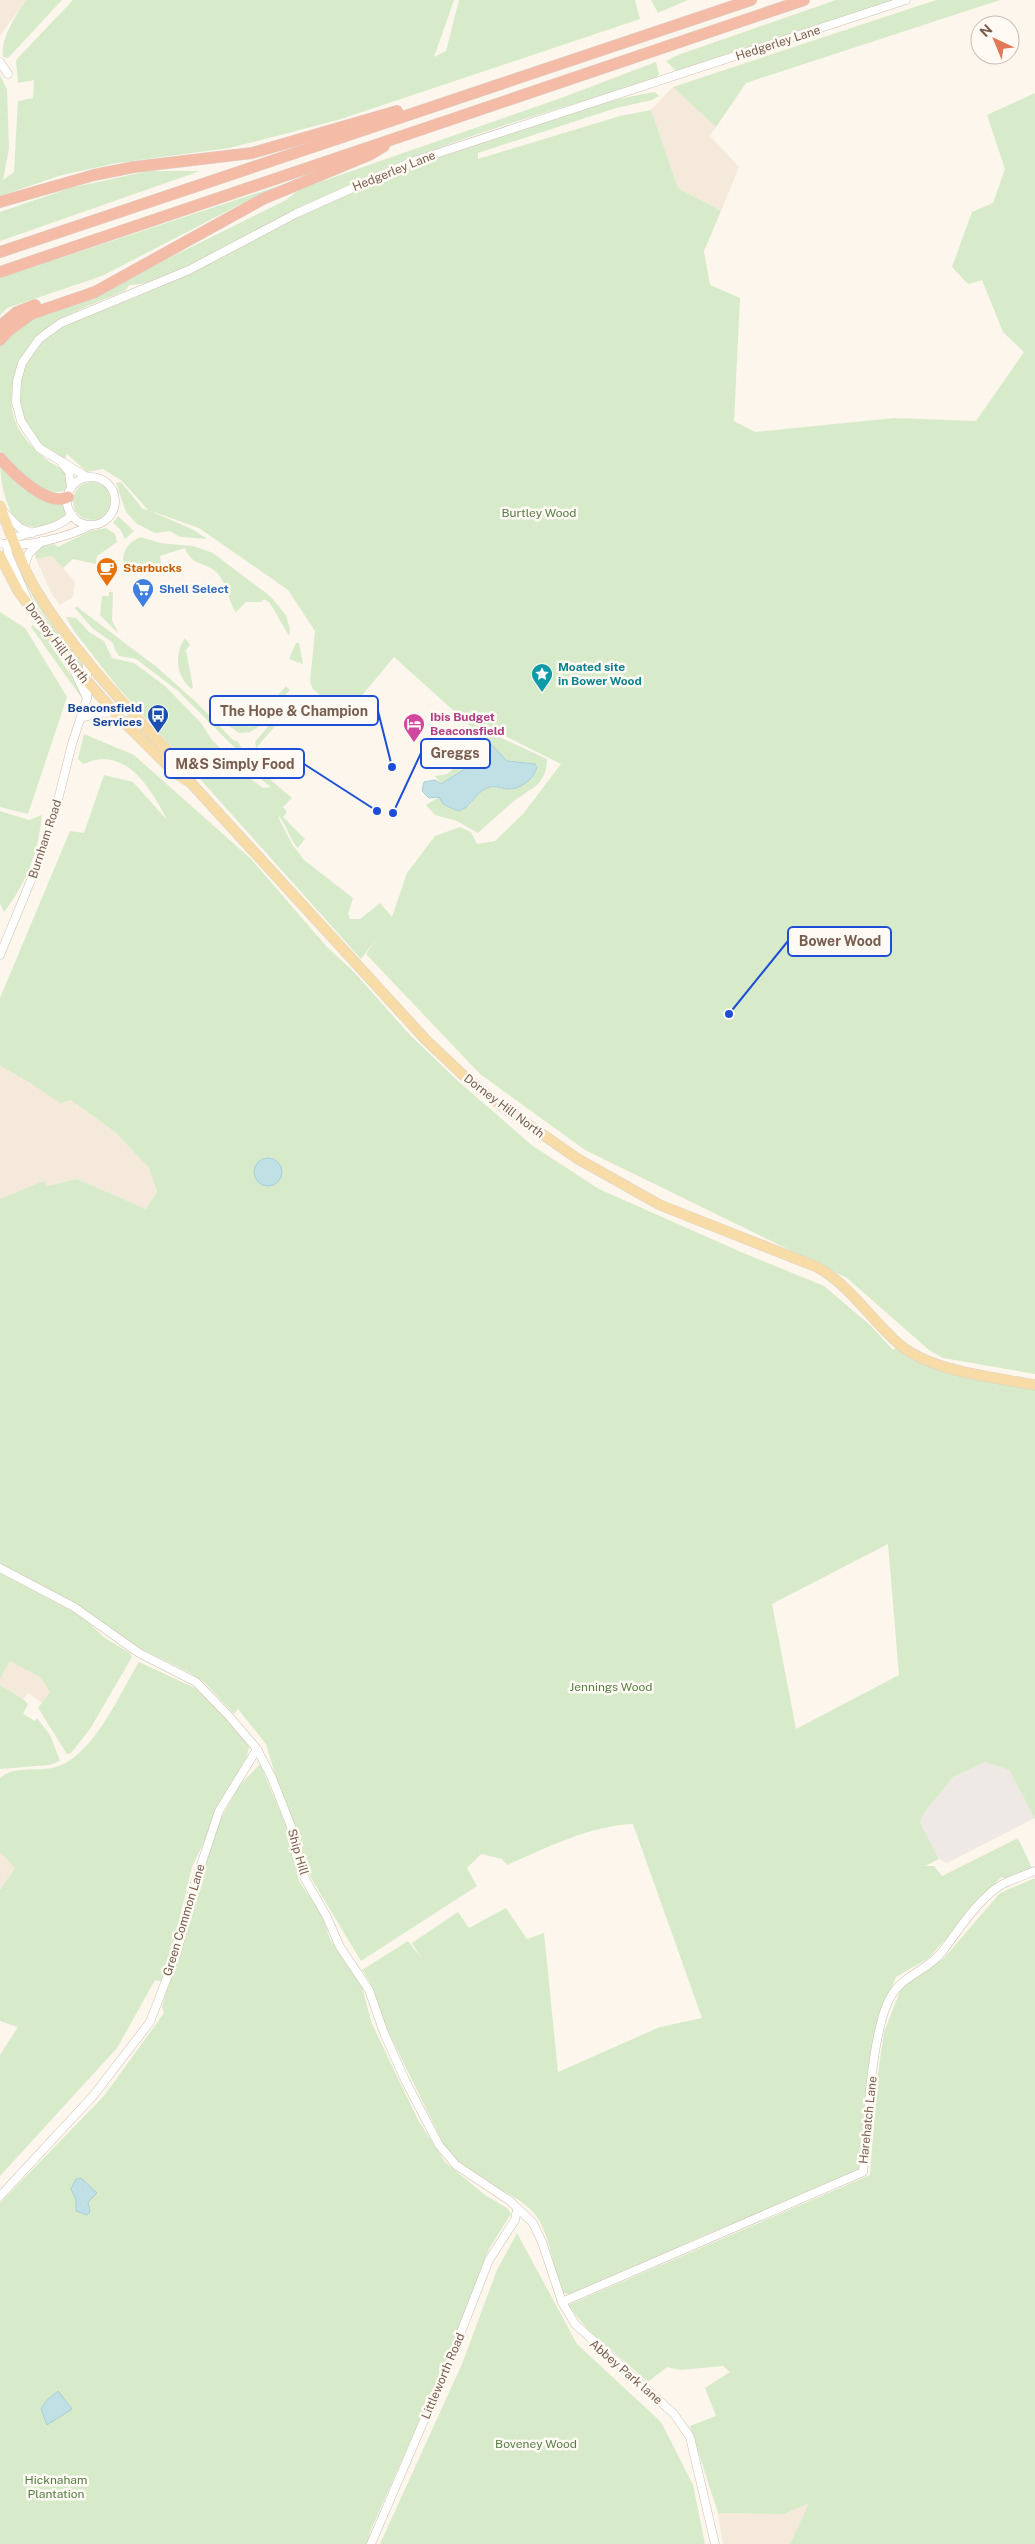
<svg xmlns="http://www.w3.org/2000/svg" width="1035" height="2544" viewBox="0 0 1035 2544" font-family="'Public Sans',sans-serif">
<style>
.residential{fill:#f4e9db}
.industrial{fill:#eee9e4}
.green{fill:#d7ebca;fill-rule:evenodd}
.water{fill:#c0e0e6;stroke:#a7cfd8}
.lines{fill:none;stroke-linecap:round;stroke-linejoin:round}
.minor-casing{stroke:#cfbfb1;stroke-width:9}
.major-casing{stroke:#d9d2ce;stroke-width:11}
.highway-casing{stroke:#d9d2ce;stroke-width:12}
.minor{stroke:#fff;stroke-width:8}
.major{stroke:#f8dca8;stroke-width:10}
.highway{stroke:#f4bca6;stroke-width:11}
.labels{text-anchor:middle;dominant-baseline:central;stroke-width:5;stroke-linejoin:round;paint-order:stroke}
.street-label{font-size:12px;fill:#785e4f;stroke:#fffaf3}
.park-label{font-size:12px;fill:#557d46;stroke:#fffaf3}
.food-label{font-size:12px;font-weight:bold;fill:#c56008;stroke:#fffaf3;text-anchor:start}
.shop-label{font-size:12px;font-weight:bold;fill:#366cbe;stroke:#fffaf3;text-anchor:start}
.culture-label{font-size:12px;font-weight:bold;fill:#0d838f;stroke:#fffaf3;text-anchor:start}
.transit-label{font-size:12px;font-weight:bold;fill:#164399;stroke:#fffaf3;text-anchor:end}
.hotel-label{font-size:12px;font-weight:bold;fill:#b23c85;stroke:#fffaf3;text-anchor:start}
.leader{fill:none;stroke:#1d4ed8;stroke-width:2}
.callout-dot{fill:#1d4ed8;stroke:#fffaf3;stroke-width:2}
.callout{fill:#fffaf3;stroke:#1d4ed8;stroke-width:2}
.callout-label{font-size:14px;text-anchor:middle;font-weight:bold;fill:#785e4f}
</style>
<rect width="100%" height="100%" fill="#fcf6ec"/>
<g class="residential">
<path d="M 0,0 L 26,0 L 0,36 Z"/>
<path d="M 673,87 L 716,127 L 710,136 L 739,167 L 721,211 L 678,188 L 651,110 Z"/>
<path d="M 52,556 L 75,582 L 73,597 L 60,605 L 52,594 L 36,559 Z"/>
<path d="M 0,1066 L 71,1100 L 115,1132 L 149,1168 L 157,1192 L 146,1209 L 77,1179 L 46,1186 L 45,1182 L 0,1199 Z"/>
<path d="M 10,1661 L 40,1677 L 50,1692 L 42,1703 L 28,1693 L 23,1699 L 0,1685 L 0,1679 Z"/>
<path d="M 0,1852 L 15,1868 L 0,1890 Z"/>
<path d="M 809,2503 L 790,2544 L 723,2544 L 718,2513 L 784,2514 Z"/>
</g>
<path class="industrial" d="M 985,1762 L 1009,1770 L 1035,1818 L 947,1863 L 939,1859 L 920,1823 L 924,1813 L 953,1777 Z"/>
<g class="green">
<path d="M 26,0 L 62,0 L 8,58 L 3,57 C 0,39 16,15 26,0 Z"/>
<path d="M 73,0 L 454,0 L 434,57 L 446,51 L 459,0 L 635,0 L 640,19 L 341,119 L 281,135 L 229,148 L 117,163 L 62,175 L 0,196 L 0,75 L 7,89 L 9,148 L 3,180 L 14,172 L 18,101 L 33,98 L 34,80 L 18,83 L 16,60 Z"/>
<path d="M 651,0 L 688,0 L 658,13 Z"/>
<path d="M 836,0 L 894,0 L 678,73 L 666,61 L 678,55 Z"/>
<path d="M 936,0 L 1000,0 L 746,83 L 716,127 L 673,87 Z"/>
<path d="M 656,62 L 659,74 L 656,79 C 582,102 508,122 436,149 C 372,173 310,201 250,234 C 222,249 159,286 129,285 L 125,291 C 76,311 24,326 13,384 C 10,401 11,418 21,432 C 29,445 38,453 50,462 C 54,465 60,467 63,470 C 69,477 68,483 64,491 C 40,498 17,469 2,453 L 0,450 L 0,347 L 11,332 L 31,319 L 163,261 L 286,200 L 300,189 L 561,98 Z"/>
<path d="M 655,92 L 659,96 L 652,100 L 616,108 L 478,153 L 478,159 L 620,116 L 651,110 L 678,188 L 721,211 L 704,251 L 710,285 L 740,298 L 734,421 L 755,432 L 894,418 L 976,421 L 1024,352 L 1003,332 L 982,280 L 968,284 L 952,267 L 972,212 L 993,203 L 1005,169 L 987,115 L 1035,93 L 1035,1374 L 943,1358 L 929,1350 L 847,1278 L 585,1150 L 480,1074 L 366,954 L 377,938 L 361,959 L 116,685 L 74,631 L 66,617 L 76,618 L 89,632 L 104,641 L 112,658 L 134,663 L 165,686 L 201,723 L 212,740 L 233,761 L 240,771 L 263,788 L 271,787 L 250,771 L 239,752 L 178,691 L 136,659 L 119,656 L 115,650 L 113,643 L 92,628 L 75,608 L 76,606 L 158,668 L 197,703 L 232,739 L 238,742 L 251,763 L 292,798 L 283,807 L 287,812 L 283,817 L 305,839 L 298,848 C 289,839 287,825 278,815 L 279,819 L 292,844 L 304,860 L 353,898 L 348,914 L 350,919 L 360,919 L 380,903 L 392,917 L 407,873 L 435,836 L 460,827 L 471,832 L 477,844 L 495,841 L 523,814 L 561,764 L 507,737 L 495,735 L 547,759 C 547,786 530,788 513,802 C 501,812 490,822 478,833 L 457,821 L 435,815 L 426,805 L 439,797 L 468,807 C 475,800 479,791 488,788 C 496,785 501,789 508,789 C 521,788 536,779 537,765 L 507,761 L 487,741 L 479,747 L 468,767 L 441,784 L 435,776 L 447,774 L 460,763 L 462,751 L 471,745 L 469,744 L 474,737 L 471,734 L 475,730 L 394,657 L 344,717 L 313,689 L 310,682 L 315,631 L 288,590 L 199,528 L 148,510 L 194,530 L 207,539 L 180,537 L 170,531 L 155,533 L 137,524 L 126,512 L 116,483 L 121,482 L 143,509 L 148,510 L 122,481 L 103,469 L 87,472 L 67,454 L 65,459 C 45,452 27,434 22,414 C 15,383 25,355 50,334 C 69,319 94,314 116,305 C 143,295 169,282 194,270 C 233,253 269,231 307,213 C 385,176 466,145 549,119 C 583,109 620,97 655,92 Z"/>
<path d="M 149,171 L 200,171 L 0,241 L 0,212 L 70,188 Z"/>
<path d="M 287,183 L 288,184 L 239,205 L 102,276 L 7,308 L 0,315 L 0,278 Z"/>
<path d="M 0,462 L 62,502 C 64,508 67,515 63,521 C 55,531 25,529 17,520 C 5,508 0,479 0,462 Z"/>
<circle cx="92" cy="501" r="19"/>
<path d="M 118,516 L 134,531 L 125,539 L 120,529 L 113,523 Z"/>
<path d="M 106,528 L 115,534 L 117,542 L 97,556 L 96,564 L 73,559 L 63,568 L 52,556 L 36,559 L 34,552 L 43,546 L 54,544 L 58,547 L 90,531 Z"/>
<path d="M 141,537 L 160,543 L 193,546 L 213,553 L 270,596 L 286,615 L 290,630 L 289,636 L 270,603 L 264,599 L 261,602 L 246,602 L 236,612 C 228,602 229,586 217,573 C 206,561 193,568 185,548 L 160,556 L 161,564 C 144,565 144,578 126,571 C 119,555 126,543 141,537 Z"/>
<path d="M 18,564 L 46,616 L 85,668 L 81,671 L 39,608 L 19,571 L 16,565 Z"/>
<path d="M 109,592 L 113,592 L 112,620 L 118,633 L 100,615 L 102,596 L 109,596 Z"/>
<path d="M 0,612 L 25,628 L 67,697 L 28,814 L 0,807 Z"/>
<path d="M 33,625 L 46,638 L 81,691 L 81,697 L 31,627 Z"/>
<path d="M 185,638 L 190,645 L 186,650 L 193,687 L 191,689 C 176,675 174,655 185,638 Z"/>
<path d="M 296,643 L 299,643 L 303,664 L 289,659 Z"/>
<path d="M 286,686 L 290,690 L 257,728 L 250,732 L 239,733 L 222,721 L 224,718 L 250,727 Z"/>
<path d="M 285,706 L 288,711 L 257,747 L 261,753 L 258,755 L 255,742 Z"/>
<path d="M 84,734 L 134,755 L 251,859 L 327,947 L 353,971 L 410,1035 L 459,1082 L 533,1146 L 599,1189 L 741,1252 L 824,1286 L 870,1325 L 893,1350 L 897,1348 L 1035,1389 L 1035,1819 L 1009,1770 L 985,1762 L 953,1777 L 924,1813 L 920,1823 L 939,1859 L 925,1866 L 934,1866 L 942,1876 L 1018,1838 L 1032,1868 L 1006,1879 L 1001,1877 L 929,1958 L 896,1977 L 877,2022 L 860,2172 L 702,2236 L 574,2295 L 562,2293 C 553,2270 550,2232 534,2213 C 512,2189 476,2183 454,2159 C 450,2154 447,2148 443,2143 L 384,2023 L 370,1982 L 362,1970 L 408,1941 L 422,1959 L 412,1943 L 458,1912 L 469,1928 L 506,1908 L 527,1939 L 544,1933 L 558,2072 L 660,2027 L 702,2018 L 633,1824 C 589,1826 546,1848 507,1865 L 502,1859 L 481,1854 L 467,1868 L 477,1886 L 361,1961 L 305,1868 L 296,1829 L 277,1781 L 266,1744 L 238,1709 L 234,1714 L 205,1683 L 190,1673 L 131,1644 L 0,1564 L 0,1199 L 44,1181 L 47,1186 L 77,1179 L 146,1209 L 157,1192 L 149,1168 L 115,1132 L 71,1100 L 60,1103 L 29,1082 L 0,1066 L 0,998 L 70,831 L 84,833 L 104,775 L 133,782 L 168,821 C 154,796 136,759 102,759 C 96,759 89,762 83,764 L 78,759 ZM 888,1544 L 899,1675 L 796,1729 L 772,1604 Z"/>
<path d="M 0,811 L 29,820 L 42,815 C 38,853 27,882 4,912 L 0,903 Z"/>
<path d="M 0,1573 L 81,1616 L 105,1638 L 130,1653 L 132,1657 L 90,1729 L 71,1753 L 67,1754 L 38,1708 L 50,1692 L 40,1677 L 10,1661 L 0,1679 Z"/>
<path d="M 139,1662 L 195,1688 L 220,1710 L 249,1747 L 247,1756 L 232,1783 L 192,1867 L 164,1982 L 155,1980 L 117,2048 L 0,2176 L 0,2055 L 18,2027 L 0,2021 L 0,1890 L 15,1868 L 0,1852 L 0,1778 C 13,1766 36,1771 52,1768 C 92,1760 120,1693 139,1662 Z"/>
<path d="M 0,1685 L 23,1699 L 28,1704 L 23,1714 L 35,1721 L 37,1718 L 50,1735 L 60,1761 L 49,1765 L 0,1769 Z"/>
<path d="M 260,1764 L 287,1828 L 299,1881 L 322,1915 L 330,1939 L 362,1987 L 372,2024 L 418,2120 L 445,2162 L 485,2195 L 507,2208 L 511,2214 L 489,2249 L 449,2354 L 370,2532 L 368,2544 L 0,2544 L 0,2203 L 104,2096 L 164,2013 L 162,2006 L 194,1900 L 202,1864 L 214,1831 L 239,1786 Z"/>
<path d="M 1035,1878 L 1035,2544 L 790,2544 L 809,2503 L 784,2514 L 718,2513 L 690,2426 L 716,2416 L 705,2388 L 730,2372 L 723,2366 L 680,2370 L 667,2367 L 648,2382 L 587,2329 L 568,2305 L 870,2175 L 877,2081 L 884,2032 L 902,1986 L 944,1958 L 1000,1893 Z"/>
<path d="M 517,2233 L 577,2344 L 661,2422 L 693,2485 L 705,2544 L 380,2544 L 462,2364 L 497,2270 Z"/>
</g>
<g class="water">
<path d="M 485,741 L 489,742 L 507,761 L 535,764 L 537,767 C 534,779 521,789 508,789 C 499,788 493,784 485,789 C 474,795 471,808 458,811 L 443,804 L 439,797 L 429,798 L 422,791 L 424,782 L 435,780 L 441,784 L 468,767 Z"/>
<circle cx="268" cy="1172" r="14"/>
<path d="M 81,2178 L 97,2193 L 88,2202 L 90,2212 L 87,2215 L 76,2211 L 76,2200 L 71,2189 L 76,2179 Z"/>
<path d="M 58,2391 L 72,2409 L 47,2425 L 41,2409 L 47,2400 Z"/>
</g>
<g class="lines">
<g class="minor-casing">
<g id="minor">
<path d="M 0,62 L 8,74"/>
<path d="M 63,465 L 69,472 L 71,488"/>
<path d="M 87,477 L 39,448 L 21,421 L 16,402 L 17,381 L 22,363 L 39,339 L 61,323 L 189,270 L 297,213 L 411,162 L 906,0"/>
<circle cx="91" cy="501" r="24"/>
<path d="M 2,510 L 20,528 L 32,533"/>
<path d="M 0,543 C 22,550 71,536 91,525"/>
<path d="M 24,567 L 29,553 L 42,541"/>
<path d="M 30,605 L 8,554 L 7,545 C 16,529 55,535 72,514"/>
<path d="M 73,668 L 87,698"/>
<path d="M 81,718 L 99,713 L 131,712"/>
<path d="M 0,955 L 43,851 L 59,796 L 72,744 L 87,698 L 87,662"/>
<path d="M 0,1568 L 74,1607 L 139,1653 L 196,1682 L 228,1715 L 257,1749 L 272,1778 L 292,1829 L 296,1855 L 305,1879 L 327,1917 L 340,1947 L 369,1990 L 384,2033 L 406,2082 L 439,2145 L 456,2165 L 510,2201 L 533,2223 L 542,2242 L 562,2302 L 575,2324 L 674,2414 L 690,2437 L 715,2544"/>
<path d="M 0,2196 L 93,2096 L 150,2022 L 178,1949 L 193,1889 L 219,1811 L 257,1749"/>
<path d="M 562,2302 L 863,2172 C 867,2131 871,2024 893,1993 C 905,1975 929,1969 942,1952 C 958,1931 980,1896 1003,1884 C 1013,1879 1025,1875 1035,1871"/>
<path d="M 371,2544 L 452,2355 L 489,2260 L 515,2220 L 517,2210"/>
</g>
</g>
<g class="major-casing">
<g id="major">
<path d="M 0,506 C 11,535 21,564 36,590 C 76,656 131,711 182,767 L 190,782"/>
<path d="M 0,556 L 18,591 L 72,664 L 116,714 L 174,772 L 191,783 L 426,1040 L 464,1076 L 503,1107 L 578,1159 L 660,1205 L 817,1267 C 851,1286 871,1320 900,1345 C 933,1372 994,1377 1035,1385"/>
</g>
</g>
<g class="highway-casing">
<g id="highway">
<path d="M 0,202 L 94,175 L 134,167 L 252,153 L 397,111"/>
<path d="M 0,252 L 751,0"/>
<path d="M 0,272 L 804,0"/>
<path d="M 0,326 L 17,312 L 35,305"/>
<path d="M 0,340 L 8,331 L 31,314 L 95,292 L 263,199 L 369,155 L 384,146"/>
<path d="M 0,458 C 12,472 48,508 68,497"/>
</g>
</g>
<use href="#minor" class="minor"/>
<use href="#major" class="major"/>
<use href="#highway" class="highway"/>
</g>
<defs>
<g id="cafe-pin" transform="scale(1.125)"><path d="M0 17L-7.5 6A9.5 9.5 0 1 1 7.5 6Z" fill="#e8710a" stroke="#fffaf3"/><path d="M-5.5-4.5H6V0H3Q3 3.5 0 3.5H-2.5Q-5.5 3.5-5.5 0ZM3-3.2v2h1.7v-2ZM-6 4.5H4V6H-6Z" fill="#fff"/></g>
<g id="supermarket-pin" transform="scale(1.125)"><path d="M0 17L-7.5 6A9.5 9.5 0 1 1 7.5 6Z" fill="#3f7fe0" stroke="#fffaf3"/><path d="M-6-5.5h2.5l.6 2H6L4.5 2H-2.5L-4.4-4H-6ZM-1.5 3.2a1.3 1.3 0 1 0 .1 0ZM3 3.2a1.3 1.3 0 1 0 .1 0Z" fill="#fff"/></g>
<g id="sight-pin" transform="scale(1.125)"><path d="M0 17L-7.5 6A9.5 9.5 0 1 1 7.5 6Z" fill="#0f9aa8" stroke="#fffaf3"/><path d="M0-6L1.8-2.2L6-1.7L2.9 1.2L3.7 5.4L0 3.3L-3.7 5.4L-2.9 1.2L-6-1.7L-1.8-2.2Z" fill="#fff"/></g>
<g id="bus-pin" transform="scale(1.125)"><path d="M0 17L-7.5 6A9.5 9.5 0 1 1 7.5 6Z" fill="#1a4fb4" stroke="#fffaf3"/><path d="M-5-6H5V4H4V6H2V4H-2V6H-4V4H-5ZM-3.5-4V0h7V-4ZM-3.5 1.2v1.5H-2V1.2ZM2 1.2v1.5H3.5V1.2Z" fill="#fff"/></g>
<g id="hotel-pin" transform="scale(1.125)"><path d="M0 17L-7.5 6A9.5 9.5 0 1 1 7.5 6Z" fill="#d1479c" stroke="#fffaf3"/><path d="M-6-4.5h1.5V1H6V5H4.5V3h-9V5H-6ZM-4 0a1.8 1.8 0 1 1 3.6 0ZM.5 0V-2.5h3Q6-2.5 6 0Z" fill="#fff"/></g>
</defs>
<g fill-rule="evenodd">
<use href="#cafe-pin" x="107" y="568"/>
<use href="#supermarket-pin" x="143" y="589"/>
<use href="#sight-pin" x="542" y="674"/>
<use href="#bus-pin" x="158" y="715"/>
<use href="#hotel-pin" x="414" y="724"/>
</g>
<g class="labels">
<g class="street-label">
<text transform="translate(778 43) rotate(-18)">Hedgerley Lane</text>
<text transform="translate(394 171) rotate(-22)">Hedgerley Lane</text>
<text transform="translate(57 643) rotate(53)">Dorney Hill North</text>
<text transform="translate(45 839) rotate(-72)">Burnham Road</text>
<text transform="translate(504 1106) rotate(37)">Dorney Hill North</text>
<text transform="translate(298 1852) rotate(74)">Ship Hill</text>
<text transform="translate(184 1920) rotate(-73)">Green Common Lane</text>
<text transform="translate(868 2120) rotate(-84)">Harehatch Lane</text>
<text transform="translate(626 2372) rotate(41)">Abbey Park lane</text>
<text transform="translate(443 2376) rotate(-67)">Littleworth Road</text>
</g>
<g class="park-label">
<text x="539" y="513">Burtley Wood</text>
<text x="611" y="1687">Jennings Wood</text>
<text x="536" y="2444">Boveney Wood</text>
<text x="56" y="2480">Hicknaham<tspan x="56" dy="14">Plantation</tspan></text>
</g>
<g class="food-label">
<text x="123" y="568">Starbucks</text>
</g>
<g class="shop-label">
<text x="159" y="589">Shell Select</text>
</g>
<g class="culture-label">
<text x="558" y="667">Moated site<tspan x="558" dy="14">in Bower Wood</tspan></text>
</g>
<g class="transit-label">
<text x="142" y="708">Beaconsfield<tspan x="142" dy="14">Services</tspan></text>
</g>
<g class="hotel-label">
<text x="430" y="717">Ibis Budget<tspan x="430" dy="14">Beaconsfield</tspan></text>
</g>
</g>
<path class="leader" d="M392 767L378 711M393 813L421 753M377 811L304 764M729 1014L788 941"/>
<g class="callout-dot">
<circle cx="392" cy="767" r="5"/>
<circle cx="393" cy="813" r="5"/>
<circle cx="377" cy="811" r="5"/>
<circle cx="729" cy="1014" r="5"/>
</g>
<g class="callout">
<rect x="210" y="696" width="168" height="29" rx="5"/>
<rect x="421" y="739" width="69" height="29" rx="5"/>
<rect x="165" y="749" width="139" height="29" rx="5"/>
<rect x="788" y="927" width="103" height="29" rx="5"/>
</g>
<g class="callout-label">
<text x="294" y="716">The Hope &amp; Champion</text>
<text x="455" y="758">Greggs</text>
<text x="235" y="769">M&amp;S Simply Food</text>
<text x="840" y="946">Bower Wood</text>
</g>
<g transform="translate(995 40) rotate(316)"><circle r="24" fill="#fffaf3" stroke="#c9bcb1"/>
<path d="M0-4L9 19L0 12L-9 19Z" fill="#e17857"/>
<text y="-8" font-size="14" font-weight="bold" text-anchor="middle" fill="#785e4f">N</text>
</g>
</svg>
